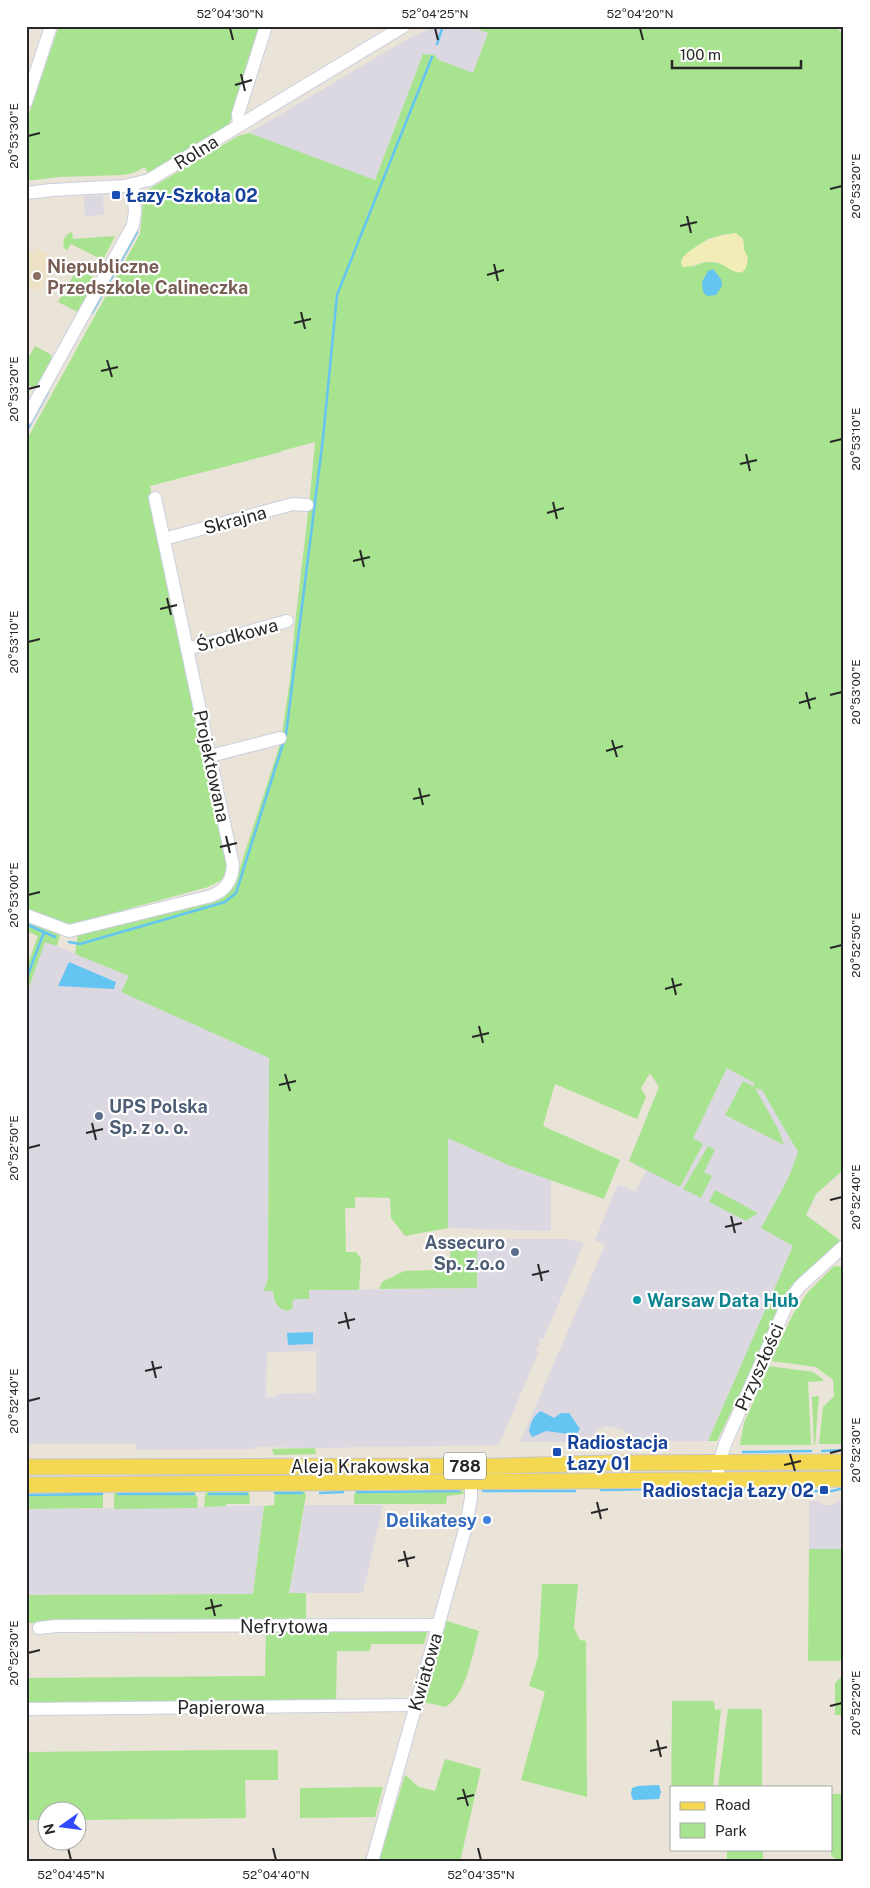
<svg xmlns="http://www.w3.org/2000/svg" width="870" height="1888" viewBox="0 0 870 1888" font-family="'Public Sans',sans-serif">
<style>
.industrial{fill:#dcd8e2;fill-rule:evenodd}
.education{fill:#ede2c5}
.green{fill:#a8e490;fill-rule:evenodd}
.sand{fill:#f2ecb7}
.water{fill:#64c4f2}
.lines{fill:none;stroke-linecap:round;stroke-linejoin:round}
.stream{stroke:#64c4f2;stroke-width:2.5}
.minor-casing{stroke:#cccfe1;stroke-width:14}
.major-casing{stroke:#c7c7c7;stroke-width:17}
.minor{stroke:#fff;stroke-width:12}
.major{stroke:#f5d851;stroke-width:15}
.ticks{fill:none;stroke:#272727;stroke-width:2}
.transit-dot{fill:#1a4fb4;stroke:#fff;stroke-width:2}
.education-dot{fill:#8d6e63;stroke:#fff;stroke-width:2}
.service-dot{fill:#5c6f8a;stroke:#fff;stroke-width:2}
.culture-dot{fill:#0f9aa8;stroke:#fff;stroke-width:2}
.shop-dot{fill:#3f7fe0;stroke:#fff;stroke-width:2}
.labels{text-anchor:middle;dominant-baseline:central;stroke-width:4.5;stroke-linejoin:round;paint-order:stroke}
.shield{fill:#fff;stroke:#686868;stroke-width:1}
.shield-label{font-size:16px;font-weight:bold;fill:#272727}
.street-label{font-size:18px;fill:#272727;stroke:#fff}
.transit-label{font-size:18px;font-weight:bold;fill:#164399;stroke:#fff;text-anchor:start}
.education-label{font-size:18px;font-weight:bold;fill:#785e54;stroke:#fff;text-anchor:start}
.service-label{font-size:18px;font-weight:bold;fill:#4e5e75;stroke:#fff;text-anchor:start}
.culture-label{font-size:18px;font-weight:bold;fill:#0d838f;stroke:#fff;text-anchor:start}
.shop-label{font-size:18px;font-weight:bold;fill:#366cbe;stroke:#fff;text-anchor:end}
.neatline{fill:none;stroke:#272727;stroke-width:2}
.ticks-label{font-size:12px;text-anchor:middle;fill:#272727}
</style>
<rect width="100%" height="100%" fill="#eae3d7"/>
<g class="industrial">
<path d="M 435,26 L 469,26 L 488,33 L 473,73 L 439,60 L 434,55 L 423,54 L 375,181 L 249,133 L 404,41 Z"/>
<path d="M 103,195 L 104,215 L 85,216 L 84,196 Z"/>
<path d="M 322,515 L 844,1169 L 816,1194 L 708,1441 L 631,1442 L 626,1432 L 620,1429 L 607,1426 L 601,1428 L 596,1432 L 591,1442 L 520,1442 L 605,1245 L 595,1240 L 617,1186 L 620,1185 L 635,1192 L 646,1171 L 629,1161 L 659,1087 L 621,1029 L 562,1033 L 523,1170 L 551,1180 L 551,1231 L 448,1228 L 448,1138 L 270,1058 L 268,1279 L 264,1291 L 477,1288 L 477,1239 L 567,1239 L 584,1243 L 544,1338 L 539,1339 L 539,1347 L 536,1348 L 535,1351 L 539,1351 L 499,1445 L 315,1448 L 254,1447 L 254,1449 L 136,1450 L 136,1444 L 26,1444 L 26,996 L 45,941 L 129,976 L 121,991 L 237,903 L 296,732 ZM 316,1351 L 316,1393 L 279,1394 L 274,1397 L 266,1397 L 267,1352 Z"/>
<path d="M 809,1501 L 817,1501 L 822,1505 L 832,1505 L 839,1501 L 844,1501 L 844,1549 L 809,1549 Z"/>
<path d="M 305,1505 L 383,1505 L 363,1593 L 289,1593 Z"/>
<path d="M 226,1506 L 264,1506 L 254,1594 L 26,1595 L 26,1509 L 149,1508 Z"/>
</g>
<path class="education" d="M 26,214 L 29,215 L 28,252 L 33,254 L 36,248 L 57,258 L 39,292 L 26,286 Z"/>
<g class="green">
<path d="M 59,26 L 262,26 L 228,128 L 148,175 L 145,167 L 133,173 L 123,175 L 59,177 L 26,181 L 26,123 Z"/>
<path d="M 469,26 L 836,26 L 844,37 L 844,1169 L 816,1194 L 806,1215 L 841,1241 L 792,1286 L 717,1441 L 708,1441 L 793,1246 L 761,1228 L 788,1179 L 798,1152 L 762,1090 L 755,1088 L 779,1131 L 784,1145 L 725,1115 L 743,1081 L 754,1087 L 754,1083 L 727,1068 L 693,1138 L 703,1144 L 680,1187 L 629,1161 L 659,1087 L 650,1073 L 641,1088 L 646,1097 L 637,1119 L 555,1084 L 543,1126 L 620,1160 L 604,1199 L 508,1165 L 448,1138 L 448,1228 L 405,1236 L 391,1218 L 390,1198 L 355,1197 L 355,1208 L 345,1208 L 346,1252 L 356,1252 L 361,1259 L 359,1290 L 309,1290 L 309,1299 L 295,1299 L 292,1301 L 293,1308 L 287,1311 C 276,1308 274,1301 273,1291 L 264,1291 L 268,1278 L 269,1058 L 121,992 L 129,976 L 75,954 L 78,933 L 219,898 L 226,895 L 236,880 L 281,741 L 290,679 L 295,624 L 310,496 L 315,442 L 281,451 L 281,452 L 150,486 L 228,867 L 222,880 L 208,887 L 69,925 L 63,924 L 26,908 L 26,441 L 140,234 L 144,192 L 238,136 L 249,133 L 375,180 L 423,54 L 434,55 L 439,60 L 473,73 L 488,33 ZM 726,234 L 743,239 L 744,250 L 733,271 C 718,261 709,259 692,267 L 687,253 L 708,239 Z"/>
<path d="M 72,232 L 73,239 L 115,236 L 103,260 L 71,244 L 67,250 L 64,248 C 62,241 65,234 72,232 Z"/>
<path d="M 77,269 L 93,277 L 94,282 L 78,312 L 58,302 Z"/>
<path d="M 35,346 L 50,354 L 52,359 L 36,389 L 26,384 L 26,362 Z"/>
<path d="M 26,921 L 60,935 L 57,946 L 45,942 L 26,996 L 26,969 L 38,936 L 26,931 Z"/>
<path d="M 708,1146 L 715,1150 L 704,1172 L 712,1176 L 701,1198 L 683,1189 Z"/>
<path d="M 715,1190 L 758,1213 L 746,1221 L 709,1202 Z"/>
<path d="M 451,1239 L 477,1239 L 477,1288 L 379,1289 L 382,1282 L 404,1271 L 436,1270 L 447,1266 L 450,1261 Z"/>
<path d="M 834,1266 L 844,1267 L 844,1444 L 819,1444 L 823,1407 L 834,1396 L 833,1380 L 816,1367 L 771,1361 L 793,1314 L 808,1292 Z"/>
<path d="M 769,1366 L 813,1372 L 823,1379 L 823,1381 L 808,1382 L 811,1445 L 740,1445 L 744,1423 Z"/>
<path d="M 819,1396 L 815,1445 L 814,1445 L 812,1397 Z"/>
<path d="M 315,1448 L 316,1454 L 274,1455 L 272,1449 Z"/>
<path d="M 456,1490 L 463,1491 L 464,1494 L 447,1496 L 446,1504 L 354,1504 L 354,1494 L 356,1492 Z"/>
<path d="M 249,1491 L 250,1504 L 226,1504 L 226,1506 L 204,1507 L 205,1494 L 207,1492 Z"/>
<path d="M 275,1491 L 304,1491 L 306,1495 L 289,1593 L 306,1593 L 306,1621 L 26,1623 L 26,1595 L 253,1594 L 264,1506 L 274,1505 Z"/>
<path d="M 194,1492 L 198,1499 L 197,1508 L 114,1509 L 114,1493 Z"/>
<path d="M 103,1493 L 103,1508 L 26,1509 L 26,1494 Z"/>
<path d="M 809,1549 L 844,1549 L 844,1661 L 808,1661 Z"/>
<path d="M 542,1584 L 578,1584 L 574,1628 L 580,1640 L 586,1641 L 587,1797 L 521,1780 L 545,1692 L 529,1686 L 538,1657 Z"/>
<path d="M 447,1621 L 479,1631 C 472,1655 467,1693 446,1707 L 423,1702 Z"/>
<path d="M 424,1628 L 427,1632 L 424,1644 L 371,1644 L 370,1651 L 337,1651 L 336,1703 L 26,1705 L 26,1678 L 265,1676 L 266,1629 Z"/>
<path d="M 844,1674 L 844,1715 L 835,1715 L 835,1683 Z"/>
<path d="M 672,1701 L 714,1701 L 715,1710 L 721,1709 L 713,1787 L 671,1787 L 671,1814 Z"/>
<path d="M 728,1709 L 762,1709 L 762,1787 L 718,1787 Z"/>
<path d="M 226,1750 L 278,1750 L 278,1780 L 245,1780 L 246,1818 L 78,1820 L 78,1810 L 48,1810 L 47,1820 L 26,1820 L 26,1752 Z"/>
<path d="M 445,1759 L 481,1769 L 460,1862 L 381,1862 L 379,1860 L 405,1775 L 419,1787 L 435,1791 Z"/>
<path d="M 383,1787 L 375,1817 L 300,1818 L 300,1788 Z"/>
<path d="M 831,1794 L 844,1794 L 844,1862 L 838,1862 L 831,1855 Z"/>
<rect x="727" y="1849" width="36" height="13"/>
</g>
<path class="sand" d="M 736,233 L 743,239 L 744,249 L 748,258 C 747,263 747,270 742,272 C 735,275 724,264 717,262 C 705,258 695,267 683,267 L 681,263 L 682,258 C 697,243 715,236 736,233 Z"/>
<g class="water">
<path d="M 713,269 L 721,279 L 722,286 L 716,295 L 707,296 L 703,292 L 702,282 L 708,271 Z"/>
<path d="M 69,962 L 116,982 L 114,989 L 58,986 Z"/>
<path d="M 313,1332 L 313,1344 L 288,1345 L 287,1333 Z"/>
<path d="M 541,1411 L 554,1418 L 561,1413 L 569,1413 L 580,1429 L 576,1435 L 546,1431 L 532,1437 L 529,1431 C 531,1423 533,1415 541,1411 Z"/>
<path d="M 659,1785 L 661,1792 L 659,1799 L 633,1800 L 631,1794 L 632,1788 L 638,1786 Z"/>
</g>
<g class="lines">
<g class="stream">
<path d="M 437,44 L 443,26"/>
<path d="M 92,313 L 137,232"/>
<path d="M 26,432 L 48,392"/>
<path d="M 26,924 L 55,937"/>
<path d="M 69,942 L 80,944 L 225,902 L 236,893 L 286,734 L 323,438 L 337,295 L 432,57"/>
<path d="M 26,980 L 44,932"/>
<path d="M 822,1451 L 844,1450"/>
<path d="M 743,1452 L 811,1451"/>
<path d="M 697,1489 L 756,1489"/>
<path d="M 776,1489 L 804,1488 L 809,1491 L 832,1491 L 844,1488"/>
<path d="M 601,1490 L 659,1489"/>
<path d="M 483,1491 L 575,1491"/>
<path d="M 357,1492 L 459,1491"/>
<path d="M 275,1493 L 302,1493"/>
<path d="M 320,1493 L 343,1492"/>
<path d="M 118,1494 L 194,1494"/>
<path d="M 209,1494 L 247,1494"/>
<path d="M 26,1495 L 102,1494"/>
</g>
<g class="minor-casing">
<g id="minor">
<path d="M 26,102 L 51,26"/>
<path d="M 239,125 L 238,114 L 266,26"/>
<path d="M 26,193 L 52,190 L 125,186 L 149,180 L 404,26"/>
<path d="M 26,419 L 133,225 L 135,212 L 133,184"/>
<path d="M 164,539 L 293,504 L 307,505"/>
<path d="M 187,649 L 287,621"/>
<path d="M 210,756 L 280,738"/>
<path d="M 26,915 L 69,931 L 211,896 C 226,890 232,881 233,865 L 155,498"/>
<path d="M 717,1479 L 719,1463 L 725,1444 L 788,1302 L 800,1286 L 844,1246"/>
<path d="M 39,1628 L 56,1626 L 438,1625"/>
<path d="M 26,1709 L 415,1705"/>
<path d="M 372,1862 L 466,1526 L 471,1498 L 471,1481"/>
</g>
</g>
<g class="major-casing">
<g id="major">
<path d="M 26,1467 L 501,1466 L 609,1463 L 844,1462"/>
<path d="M 26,1485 L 844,1479"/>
</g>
</g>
<use href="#minor" class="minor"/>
<use href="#major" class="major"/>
</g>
<path class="ticks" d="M 230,28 L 233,40M 435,28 L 438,40M 640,28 L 643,40M 241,74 L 245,91M 235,85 L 252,80M 28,136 L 40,133M 830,189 L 842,186M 687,216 L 691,233M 680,226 L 697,222M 494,264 L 498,281M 487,275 L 504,270M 301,312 L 305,329M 294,323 L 311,319M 107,360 L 112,377M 101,371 L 118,367M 28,389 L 40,386M 830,442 L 842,439M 746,454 L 750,471M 740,464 L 757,460M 553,502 L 557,519M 547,513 L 564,508M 360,550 L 364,567M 353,561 L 370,557M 167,598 L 171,615M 160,609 L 177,605M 28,642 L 40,639M 806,692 L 810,709M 830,695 L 842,692M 799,703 L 816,698M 612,740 L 617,757M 606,751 L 623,746M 419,788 L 423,805M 413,799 L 430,795M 226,836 L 230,853M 220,847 L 237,843M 28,895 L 40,892M 830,948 L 842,945M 672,978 L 676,995M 665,989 L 682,984M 479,1026 L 483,1043M 472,1037 L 489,1033M 285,1074 L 290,1091M 279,1085 L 296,1081M 92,1123 L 96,1140M 86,1133 L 103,1129M 28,1148 L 40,1145M 830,1200 L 842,1197M 731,1216 L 735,1233M 725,1227 L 742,1223M 538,1264 L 542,1281M 532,1275 L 549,1271M 345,1312 L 349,1329M 338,1323 L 355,1319M 152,1361 L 156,1378M 145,1371 L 162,1367M 28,1401 L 40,1398M 830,1453 L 842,1450M 790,1454 L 795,1471M 784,1465 L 801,1461M 597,1502 L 601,1519M 591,1513 L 608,1509M 404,1551 L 408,1567M 398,1561 L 415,1557M 211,1599 L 215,1616M 205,1609 L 222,1605M 28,1653 L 40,1650M 830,1706 L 842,1703M 657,1740 L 661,1757M 650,1751 L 667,1747M 463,1789 L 468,1806M 457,1799 L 474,1795M 68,1848 L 71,1860M 273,1848 L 276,1860M 478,1848 L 481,1860"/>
<g class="transit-dot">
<rect x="111" y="190" width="10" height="10" rx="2.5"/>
<rect x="552" y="1447" width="10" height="10" rx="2.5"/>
<rect x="819" y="1485" width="10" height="10" rx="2.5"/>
</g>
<circle class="education-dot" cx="37" cy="276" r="5"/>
<g class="service-dot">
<circle cx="99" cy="1116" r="5"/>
<circle cx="515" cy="1252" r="5"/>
</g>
<circle class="culture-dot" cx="637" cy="1300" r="5"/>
<circle class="shop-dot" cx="487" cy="1520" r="5"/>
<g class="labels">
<rect class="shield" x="444" y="1452.5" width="42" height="27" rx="4"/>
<g class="shield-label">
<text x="465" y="1466">788</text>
</g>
<g class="street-label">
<text transform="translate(196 152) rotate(-32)">Rolna</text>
<text transform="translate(235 520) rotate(-15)">Skrajna</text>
<text transform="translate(237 635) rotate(-15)">Środkowa</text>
<text transform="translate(212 766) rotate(78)">Projektowana</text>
<text transform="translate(759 1367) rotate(-66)">Przyszłości</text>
<text x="360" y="1466">Aleja Krakowska</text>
<text x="284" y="1626">Nefrytowa</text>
<text transform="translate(425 1672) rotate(-74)">Kwiatowa</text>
<text x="221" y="1707">Papierowa</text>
</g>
<g class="transit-label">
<text x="126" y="195">Łazy-Szkoła 02</text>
<text x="567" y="1442">Radiostacja<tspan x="567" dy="21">Łazy 01</tspan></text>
<text x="814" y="1490" text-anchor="end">Radiostacja Łazy 02</text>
</g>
<g class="education-label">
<text x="47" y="266">Niepubliczne<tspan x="47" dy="21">Przedszkole Calineczka</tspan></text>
</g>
<g class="service-label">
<text x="109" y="1106">UPS Polska<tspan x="109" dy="21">Sp. z o. o.</tspan></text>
<text x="505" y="1242" text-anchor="end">Assecuro<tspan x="505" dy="21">Sp. z.o.o</tspan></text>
</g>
<g class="culture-label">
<text x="647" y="1300">Warsaw Data Hub</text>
</g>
<g class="shop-label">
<text x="477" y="1520">Delikatesy</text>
</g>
</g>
<rect width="870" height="1888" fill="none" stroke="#ffffff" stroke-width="55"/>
<rect x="670" y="1786" width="162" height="65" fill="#ffffff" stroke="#a9a9a9"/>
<rect x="680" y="1802" width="25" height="8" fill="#f5d851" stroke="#a9a9a9"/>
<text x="715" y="1810" font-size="15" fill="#272727">Road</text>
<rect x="680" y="1823" width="25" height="15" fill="#a8e490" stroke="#a9a9a9"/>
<text x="715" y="1836" font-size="15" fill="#272727">Park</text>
<g transform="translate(62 1826) rotate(256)"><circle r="24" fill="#ffffff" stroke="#a9a9a9"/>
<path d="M0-4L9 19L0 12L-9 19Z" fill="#2f4aff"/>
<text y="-8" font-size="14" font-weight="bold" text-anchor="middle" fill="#272727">N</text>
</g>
<path d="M672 60v8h129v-8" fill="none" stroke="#272727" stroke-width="2.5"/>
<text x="680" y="60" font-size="15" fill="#272727" stroke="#ffffff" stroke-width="4" paint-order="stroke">100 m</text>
<rect x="28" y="28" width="814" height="1832" class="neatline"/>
<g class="ticks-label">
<text x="230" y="18">52°04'30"N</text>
<text x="435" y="18">52°04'25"N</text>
<text x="640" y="18">52°04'20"N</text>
<text transform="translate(14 136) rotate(-90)" y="4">20°53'30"E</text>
<text transform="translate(856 186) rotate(-90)" y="4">20°53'20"E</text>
<text transform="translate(14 389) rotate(-90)" y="4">20°53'20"E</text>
<text transform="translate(856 439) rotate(-90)" y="4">20°53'10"E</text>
<text transform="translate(14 642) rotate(-90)" y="4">20°53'10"E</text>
<text transform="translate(856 692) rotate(-90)" y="4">20°53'00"E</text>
<text transform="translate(14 895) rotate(-90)" y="4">20°53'00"E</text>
<text transform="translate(856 945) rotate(-90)" y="4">20°52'50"E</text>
<text transform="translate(14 1148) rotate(-90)" y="4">20°52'50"E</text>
<text transform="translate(856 1197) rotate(-90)" y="4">20°52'40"E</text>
<text transform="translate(14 1401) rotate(-90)" y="4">20°52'40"E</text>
<text transform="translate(856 1450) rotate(-90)" y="4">20°52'30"E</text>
<text transform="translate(14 1653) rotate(-90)" y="4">20°52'30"E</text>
<text transform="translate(856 1703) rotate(-90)" y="4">20°52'20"E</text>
<text x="71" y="1879">52°04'45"N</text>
<text x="276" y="1879">52°04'40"N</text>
<text x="481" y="1879">52°04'35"N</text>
</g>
</svg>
